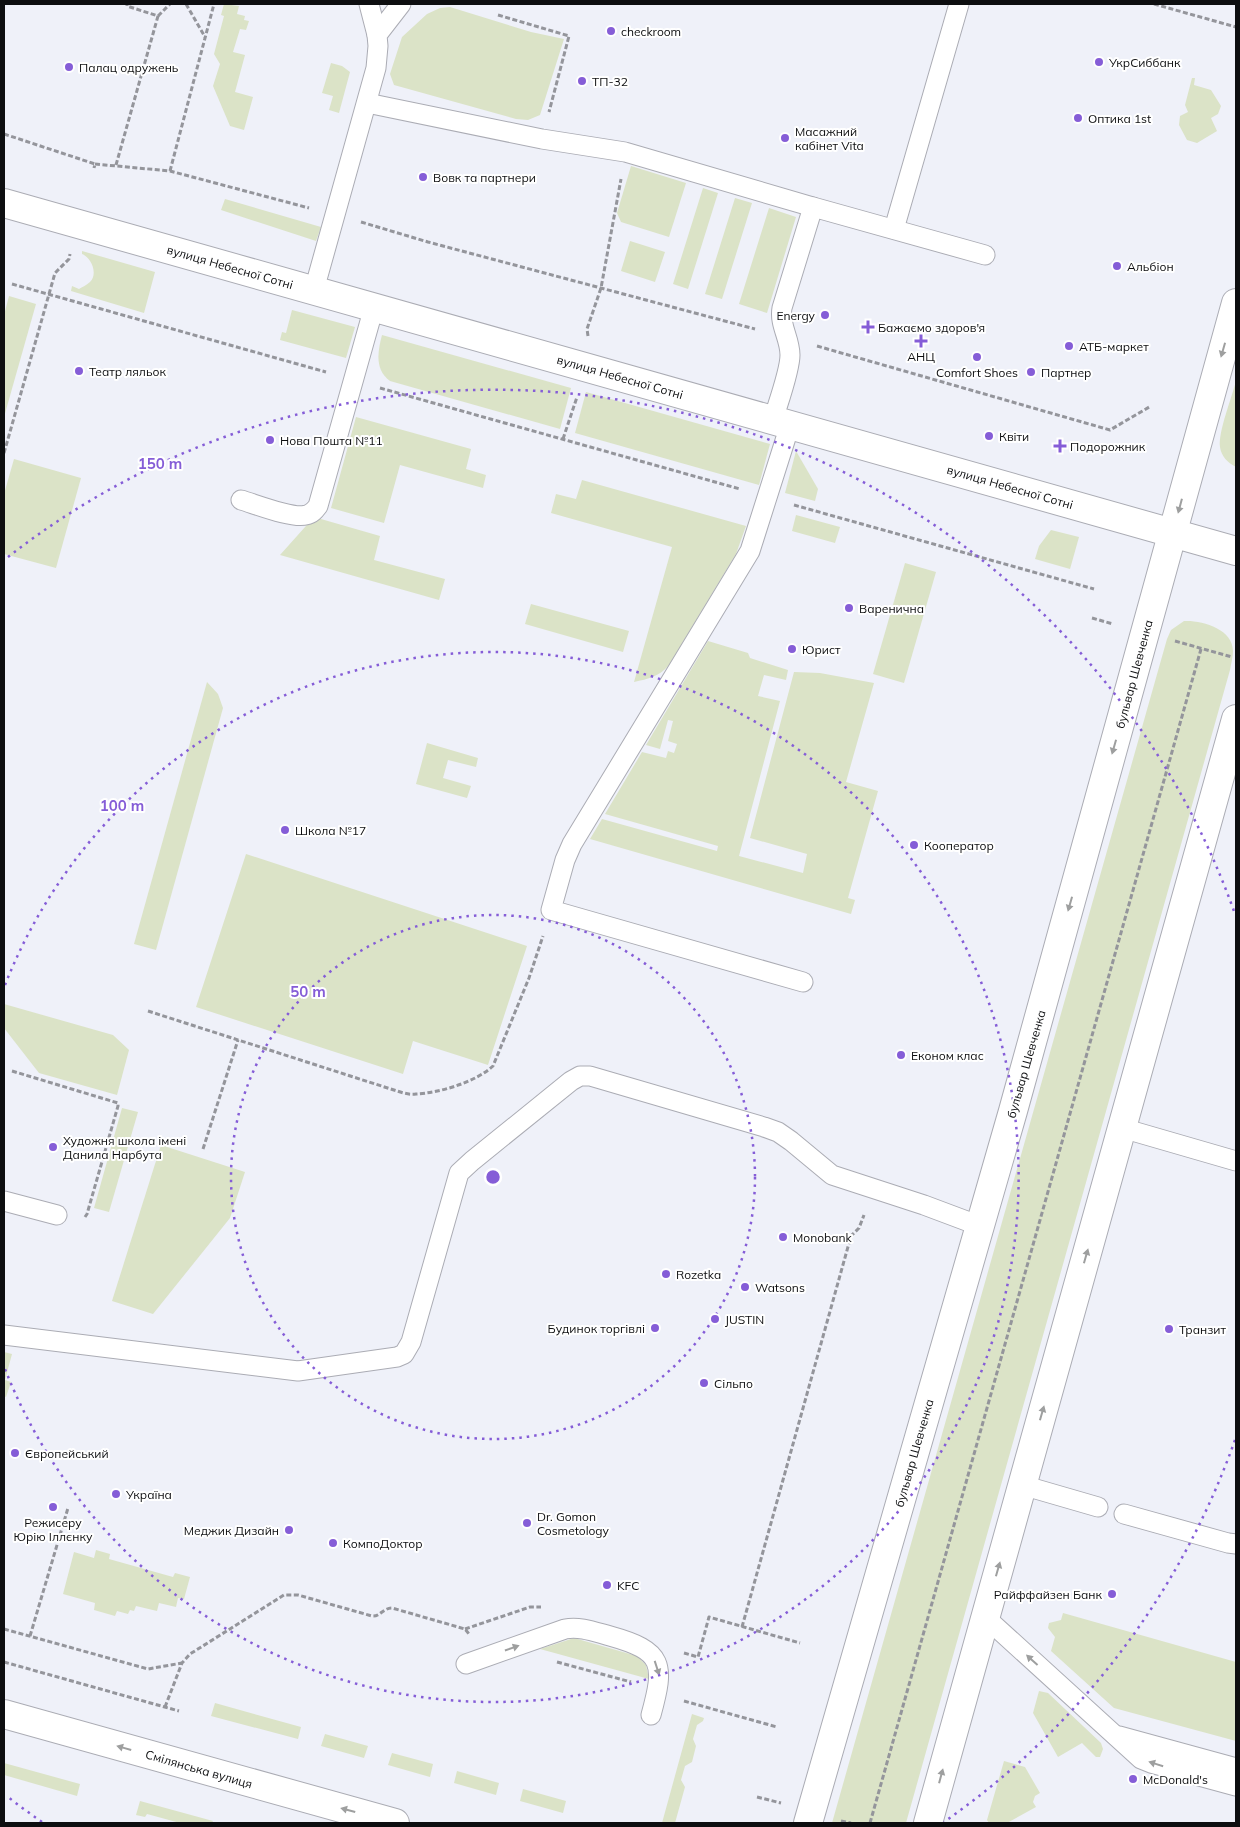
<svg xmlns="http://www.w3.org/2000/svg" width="1240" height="1827" viewBox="0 0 1240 1827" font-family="Mulish,sans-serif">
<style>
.green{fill:#dbe3c7}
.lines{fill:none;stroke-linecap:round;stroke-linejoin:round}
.service-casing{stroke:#abacb4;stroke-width:21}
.minor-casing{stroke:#abacb4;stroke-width:30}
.tertiary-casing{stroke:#abacb4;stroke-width:30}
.secondary-casing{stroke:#abacb4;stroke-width:30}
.path{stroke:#94959b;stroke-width:3;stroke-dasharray:5 2.5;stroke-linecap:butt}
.service{stroke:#fff;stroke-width:19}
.minor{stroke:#fff;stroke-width:28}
.tertiary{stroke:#fff;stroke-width:28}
.secondary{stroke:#fff;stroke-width:28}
.oneway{fill:#9e9f9f}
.ring{fill:none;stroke:#855dd7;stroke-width:2.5;stroke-dasharray:2.5 5}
.poi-dot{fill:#855dd7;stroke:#fff;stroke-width:2}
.labels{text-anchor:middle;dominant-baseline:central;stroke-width:4;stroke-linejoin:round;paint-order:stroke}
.poi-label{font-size:12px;fill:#0d0e10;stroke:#fff;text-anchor:start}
.street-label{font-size:12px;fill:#0d0e10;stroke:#fff}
.centre{fill:#855dd7;stroke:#fff;stroke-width:2.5}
.ring-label{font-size:15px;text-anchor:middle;font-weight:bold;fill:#855dd7;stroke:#fff;stroke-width:4;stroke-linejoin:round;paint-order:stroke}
</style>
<rect width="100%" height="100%" fill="#eff1f9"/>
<g class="green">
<path d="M 224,4 L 239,6 L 237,14 L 245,16 L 244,20 L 249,21 L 246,30 L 240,29 L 233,52 L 245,55 L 235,92 L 253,97 L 244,130 L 230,126 L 213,86 L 220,64 L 214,54 L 224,16 L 221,15 Z"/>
<path d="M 450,7 L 531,32 L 564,39 L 540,115 L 528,120 L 516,119 L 394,85 L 390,74 L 402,37 L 427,14 L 440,8 Z"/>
<path d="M 331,63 L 342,66 L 350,72 L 339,113 L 329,110 L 333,96 L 322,93 Z"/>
<path d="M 1192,78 L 1195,78 L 1194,85 L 1211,90 L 1221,106 L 1218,114 L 1211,118 L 1217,131 L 1197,143 L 1187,140 L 1179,125 L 1180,116 L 1188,112 L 1185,105 Z"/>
<path d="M 631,166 L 686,183 L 669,237 L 621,222 L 617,213 Z"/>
<path d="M 703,188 L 718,193 L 688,289 L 673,284 Z"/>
<path d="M 735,198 L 752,203 L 722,299 L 705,294 Z"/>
<path d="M 225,199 L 321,227 L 316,241 L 221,210 Z"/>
<path d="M 769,208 L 796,217 L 767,313 L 739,304 Z"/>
<path d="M 630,241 L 665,252 L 655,282 L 621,271 Z"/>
<path d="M 82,251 L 155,272 L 144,313 L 71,291 L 72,286 L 79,289 C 82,287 87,285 90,282 C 98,274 92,258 82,254 Z"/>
<path d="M 9,296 L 36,304 L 4,417 L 4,315 Z"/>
<path d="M 292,310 L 355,327 L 346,358 L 280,340 L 282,332 L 286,333 Z"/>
<path d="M 382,335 L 571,388 L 560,429 L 390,381 C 374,370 378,350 382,335 Z"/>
<path d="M 1236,381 L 1236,467 C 1228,463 1221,456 1220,447 C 1218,432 1232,397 1236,381 Z"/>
<path d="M 586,392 L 770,444 L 759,485 L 575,433 Z"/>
<path d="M 356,417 L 471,449 L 466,469 L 486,475 L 483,488 L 400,465 L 384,523 L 331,508 Z"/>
<path d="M 796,451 L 818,489 L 815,501 L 785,493 Z"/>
<path d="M 14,459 L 81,478 L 56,568 L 4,554 L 4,494 Z"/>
<path d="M 582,480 L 746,526 L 736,554 L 669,665 C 660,676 648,679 634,682 L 672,547 L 551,513 L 556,494 L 576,499 Z"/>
<path d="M 796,515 L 840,527 L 835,543 L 792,531 Z"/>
<path d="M 314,517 L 380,536 L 374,560 L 445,579 L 439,600 L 280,555 Z"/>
<path d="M 1051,530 L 1079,537 L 1070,569 L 1035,559 L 1039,546 Z"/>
<path d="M 905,563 L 936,572 L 904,683 L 873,674 Z"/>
<path d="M 531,604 L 629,631 L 623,652 L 525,624 Z"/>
<path d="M 1184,621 C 1202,620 1233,629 1233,651 C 1233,657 1231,664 1230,670 L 906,1823 L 832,1823 L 1167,639 L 1171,630 Z"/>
<path d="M 708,641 L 748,653 L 750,658 L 788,670 L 786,680 L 764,675 L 758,696 L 780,701 L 739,856 L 803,873 L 807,854 L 750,838 L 794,672 L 820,673 L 874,683 L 846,782 L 878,791 L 848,898 L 855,900 L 851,914 L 590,839 L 602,819 L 717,851 L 718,846 L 605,814 L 642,752 L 666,758 L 668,751 L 674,753 L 677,744 L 668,741 L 673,721 L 668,720 L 660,749 L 646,745 Z"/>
<path d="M 207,682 L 218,694 L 223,708 L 156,950 L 134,944 Z"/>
<path d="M 427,743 L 478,758 L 476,767 L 448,760 L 443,778 L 471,786 L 467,798 L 416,784 Z"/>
<path d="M 246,854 L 527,946 L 488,1065 L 413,1041 L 403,1074 L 196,1007 Z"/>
<path d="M 4,1004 L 113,1035 L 129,1050 L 117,1095 L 39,1073 L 4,1028 Z"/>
<path d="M 122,1108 L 138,1112 L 109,1212 L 94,1208 Z"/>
<path d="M 161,1145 L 245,1172 L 230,1218 L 153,1314 L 112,1301 Z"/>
<path d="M 4,1352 L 12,1354 L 5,1380 L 11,1382 L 6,1397 L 4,1396 Z"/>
<path d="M 96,1550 L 110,1554 L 109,1559 L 173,1577 L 175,1573 L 190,1577 L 184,1599 L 178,1598 L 176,1607 L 159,1603 L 157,1611 L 136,1606 L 134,1611 L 130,1610 L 128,1614 L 117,1611 L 115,1616 L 94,1610 L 95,1603 L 63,1594 L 74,1552 L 94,1558 Z"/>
<path d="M 1063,1613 L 1236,1662 L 1236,1741 L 1114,1708 L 1051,1651 L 1055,1637 L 1048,1628 L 1049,1623 L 1061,1620 Z"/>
<path d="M 574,1638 L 637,1656 L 646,1665 L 649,1679 L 540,1649 Z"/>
<path d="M 1039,1691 L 1048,1693 L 1101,1743 L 1103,1749 L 1100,1757 L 1096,1757 L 1082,1743 L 1058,1757 L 1033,1713 Z"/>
<path d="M 215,1703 L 301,1727 L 298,1739 L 211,1716 Z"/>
<path d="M 692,1714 L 704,1718 L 703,1721 L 697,1725 L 693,1739 L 696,1746 L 692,1762 L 685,1766 L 681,1780 L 685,1787 L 675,1823 L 662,1823 Z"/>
<path d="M 325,1734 L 368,1746 L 364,1758 L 321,1746 Z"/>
<path d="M 392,1753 L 433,1764 L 430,1777 L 388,1765 Z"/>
<path d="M 1004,1761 L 1025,1767 L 1040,1793 L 1035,1796 L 1033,1802 L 1036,1807 L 1007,1823 L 989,1823 L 987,1820 Z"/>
<path d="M 4,1763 L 80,1784 L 77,1796 L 4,1775 Z"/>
<path d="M 457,1771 L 499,1783 L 496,1795 L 454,1783 Z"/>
<path d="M 523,1789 L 566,1801 L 563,1813 L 520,1801 Z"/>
<path d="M 140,1801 L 213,1821 L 212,1823 L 180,1823 L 147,1814 L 145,1817 L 136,1815 Z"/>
</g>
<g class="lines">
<g class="service-casing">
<g id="service">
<path d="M 369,4 L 377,35"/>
<path d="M 367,103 L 542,139 L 625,152 L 813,207"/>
<path d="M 894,229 L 959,4"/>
<path d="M 314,290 L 376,68 L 378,46 L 377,35 L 401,4"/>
<path d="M 773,420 C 778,403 790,371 790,355 C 790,338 779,325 782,308 L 813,207 L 985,255"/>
<path d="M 790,425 L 750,551 L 572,844 L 565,860 L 551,910 L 803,982"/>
<path d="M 241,500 C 255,504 293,519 306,515 C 312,514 315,510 318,506 L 374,307"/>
<path d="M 1122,1128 L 1236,1161"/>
<path d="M 4,1201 L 57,1215"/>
<path d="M 4,1335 L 298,1371 L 397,1357 L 404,1354 L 411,1342 L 459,1173 L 472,1161 L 571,1081 L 580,1076 L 590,1076 L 764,1127 L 778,1132 L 791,1141 L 832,1175 L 924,1205 L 980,1226"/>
<path d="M 1022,1485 L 1098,1507"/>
<path d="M 1124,1514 L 1228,1543 L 1236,1544"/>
<path d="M 985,1617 L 1141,1759 L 1151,1763 L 1236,1786"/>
<path d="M 466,1664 L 565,1629 C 580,1626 595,1632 610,1636 C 664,1651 665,1664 651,1715"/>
<path d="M 1119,1736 L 1236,1768"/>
</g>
</g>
<g class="minor-casing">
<path id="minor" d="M 4,1714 L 395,1823"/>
</g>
<g class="tertiary-casing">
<path id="tertiary" d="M 4,203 L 1236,551"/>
</g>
<g class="secondary-casing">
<g id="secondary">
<path d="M 808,1823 L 1013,1111 L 1236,303"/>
<path d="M 928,1823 L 1236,719"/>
</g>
</g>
<g class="path">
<path d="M 186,4 L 205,37"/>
<path d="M 1154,4 L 1236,27"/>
<path d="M 498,15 L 569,36 L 549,112"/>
<path d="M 158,16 L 170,4"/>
<path d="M 4,134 L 95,164 L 94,168"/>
<path d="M 95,164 L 170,171 L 309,208"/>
<path d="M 116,165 L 158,16 L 127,6 L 127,4"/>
<path d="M 170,171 L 214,4"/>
<path d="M 361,222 L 428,242 L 755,329"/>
<path d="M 12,284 L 326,372"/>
<path d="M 588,336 L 587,329 L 601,288 L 621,179"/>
<path d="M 817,346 L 1110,430 L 1151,406"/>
<path d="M 380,388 L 740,489"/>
<path d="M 563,439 L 577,397"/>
<path d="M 4,453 L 55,273 L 69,259 L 70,254"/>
<path d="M 794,505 L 1094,589"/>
<path d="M 1092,618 L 1113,624"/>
<path d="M 1175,641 L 1232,657"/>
<path d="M 148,1011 L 397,1091 C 403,1093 410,1095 416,1094 C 439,1093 476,1082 493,1066 L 529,978 L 543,936"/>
<path d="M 12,1071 L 118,1103 L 118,1106 L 87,1214 L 85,1217"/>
<path d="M 203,1149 L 238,1040"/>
<path d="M 742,1627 L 851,1236 L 859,1228 L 864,1215"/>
<path d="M 4,1629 L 148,1669 L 182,1663"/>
<path d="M 465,1629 L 530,1607 L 541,1607"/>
<path d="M 30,1636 L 68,1508"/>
<path d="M 684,1653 L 698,1657 L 709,1617 L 800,1643"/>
<path d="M 4,1662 L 179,1711"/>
<path d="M 557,1662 L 631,1682"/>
<path d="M 684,1701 L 777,1727"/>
<path d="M 165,1707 L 182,1663 L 190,1654 L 284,1595 L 298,1595 L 372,1616 C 380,1617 383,1608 392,1608 L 465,1629 L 469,1634"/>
<path d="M 757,1797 L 781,1803"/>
<path d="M 841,1821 L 851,1823"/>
<path d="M 870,1823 L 1201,649"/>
</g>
<use href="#service" class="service"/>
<use href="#minor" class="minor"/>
<use href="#tertiary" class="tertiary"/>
<use href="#secondary" class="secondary"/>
</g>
<defs><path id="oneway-solid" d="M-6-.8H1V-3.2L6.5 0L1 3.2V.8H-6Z" transform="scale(1.25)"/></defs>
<g class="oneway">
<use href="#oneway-solid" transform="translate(1223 350) rotate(106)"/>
<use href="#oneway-solid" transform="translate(1180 506) rotate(105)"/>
<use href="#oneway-solid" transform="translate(1114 747) rotate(106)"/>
<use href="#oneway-solid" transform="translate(1070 904) rotate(106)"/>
<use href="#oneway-solid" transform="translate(1086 1256) rotate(-74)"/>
<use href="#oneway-solid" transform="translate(1042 1413) rotate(-74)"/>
<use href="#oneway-solid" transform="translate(998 1569) rotate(-74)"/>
<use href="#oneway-solid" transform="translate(512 1648) rotate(-19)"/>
<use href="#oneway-solid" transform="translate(1032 1660) rotate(-138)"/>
<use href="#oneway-solid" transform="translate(657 1668) rotate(72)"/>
<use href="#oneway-solid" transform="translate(124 1748) rotate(-164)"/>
<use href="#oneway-solid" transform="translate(1156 1764) rotate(-163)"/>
<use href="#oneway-solid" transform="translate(941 1776) rotate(-75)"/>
<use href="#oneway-solid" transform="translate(348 1810) rotate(-165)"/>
</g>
<g class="ring">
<circle cx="493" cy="1177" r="262"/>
<path d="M5 985A525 525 0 1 1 5 1369"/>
<path d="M1235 1440A787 787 0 0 1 944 1822M42 1822A787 787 0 0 1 8 1797M8 557A787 787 0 0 1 1235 914"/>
</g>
<g class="poi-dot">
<circle cx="611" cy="31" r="5"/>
<circle cx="1099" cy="62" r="5"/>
<circle cx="69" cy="67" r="5"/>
<circle cx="582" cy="81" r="5"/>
<circle cx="1078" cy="118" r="5"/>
<circle cx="785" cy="138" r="5"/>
<circle cx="423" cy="177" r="5"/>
<circle cx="1117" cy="266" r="5"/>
<circle cx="825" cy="315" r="5"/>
<path d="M865.5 319.5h5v5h5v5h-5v5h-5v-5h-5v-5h5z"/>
<path d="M918.5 333.5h5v5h5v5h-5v5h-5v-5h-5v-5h5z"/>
<circle cx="1069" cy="346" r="5"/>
<circle cx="977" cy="357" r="5"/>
<circle cx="79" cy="371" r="5"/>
<circle cx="1031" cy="372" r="5"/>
<circle cx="989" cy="436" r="5"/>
<circle cx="270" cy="440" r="5"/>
<path d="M1057.5 438.5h5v5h5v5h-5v5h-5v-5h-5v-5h5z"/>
<circle cx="849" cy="608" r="5"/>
<circle cx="792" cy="649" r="5"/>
<circle cx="285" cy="830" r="5"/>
<circle cx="914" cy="845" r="5"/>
<circle cx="901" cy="1055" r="5"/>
<circle cx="53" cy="1147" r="5"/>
<circle cx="783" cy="1237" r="5"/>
<circle cx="666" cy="1274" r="5"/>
<circle cx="745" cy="1287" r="5"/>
<circle cx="715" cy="1319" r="5"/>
<circle cx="655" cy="1328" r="5"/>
<circle cx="1169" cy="1329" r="5"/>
<circle cx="704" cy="1383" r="5"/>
<circle cx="15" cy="1453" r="5"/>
<circle cx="116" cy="1494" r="5"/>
<circle cx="53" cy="1507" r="5"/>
<circle cx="527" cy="1523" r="5"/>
<circle cx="289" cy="1530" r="5"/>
<circle cx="333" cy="1543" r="5"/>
<circle cx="607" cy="1585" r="5"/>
<circle cx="1112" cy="1594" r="5"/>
<circle cx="1133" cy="1779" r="5"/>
</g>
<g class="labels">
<g class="poi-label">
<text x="621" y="31">checkroom</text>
<text x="1109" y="62">УкрСиббанк</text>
<text x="79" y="67">Палац одружень</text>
<text x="592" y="81">ТП-32</text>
<text x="1088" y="118">Оптика 1st</text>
<text x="795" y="131">Масажний<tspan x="795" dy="14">кабінет Vita</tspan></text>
<text x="433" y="177">Вовк та партнери</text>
<text x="1127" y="266">Альбіон</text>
<text x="815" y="315" text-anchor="end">Energy</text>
<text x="878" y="327">Бажаємо здоров'я</text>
<text x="1079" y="346">АТБ-маркет</text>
<text x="921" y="356" text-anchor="middle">АНЦ</text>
<text x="89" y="371">Театр ляльок</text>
<text x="977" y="372" text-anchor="middle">Comfort Shoes</text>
<text x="1041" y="372">Партнер</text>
<text x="999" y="436">Квіти</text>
<text x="280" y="440">Нова Пошта №11</text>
<text x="1070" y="446">Подорожник</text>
<text x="859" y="608">Варенична</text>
<text x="802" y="649">Юрист</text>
<text x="295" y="830">Школа №17</text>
<text x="924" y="845">Кооператор</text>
<text x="911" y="1055">Економ клас</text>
<text x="63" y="1140">Художня школа імені<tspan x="63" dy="14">Данила Нарбута</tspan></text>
<text x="793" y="1237">Monobank</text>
<text x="676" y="1274">Rozetka</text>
<text x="755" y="1287">Watsons</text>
<text x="725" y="1319">JUSTIN</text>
<text x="645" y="1328" text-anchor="end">Будинок торгівлі</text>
<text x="1179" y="1329">Транзит</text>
<text x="714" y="1383">Сільпо</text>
<text x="25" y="1453">Європейський</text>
<text x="126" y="1494">Україна</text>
<text x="537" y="1516">Dr. Gomon<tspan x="537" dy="14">Cosmetology</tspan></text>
<text x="53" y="1522" text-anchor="middle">Режисеру<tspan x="53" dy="14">Юрію Іллєнку</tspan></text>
<text x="279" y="1530" text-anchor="end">Меджик Дизайн</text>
<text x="343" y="1543">КомпоДоктор</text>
<text x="617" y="1585">KFC</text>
<text x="1102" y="1594" text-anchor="end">Райффайзен Банк</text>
<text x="1143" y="1779">McDonald's</text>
</g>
<g class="street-label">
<text transform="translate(230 267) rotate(16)">вулиця Небесної Сотні</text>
<text transform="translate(620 377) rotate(16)">вулиця Небесної Сотні</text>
<text transform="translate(1010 487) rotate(16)">вулиця Небесної Сотні</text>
<text transform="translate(1134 674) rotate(-75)">бульвар Шевченка</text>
<text transform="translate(1026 1064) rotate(-74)">бульвар Шевченка</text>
<text transform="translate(914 1453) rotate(-74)">бульвар Шевченка</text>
<text transform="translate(199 1769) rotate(16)">Смілянська вулиця</text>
</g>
</g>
<circle cx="493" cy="1177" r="8" class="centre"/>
<g class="ring-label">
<text x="160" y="469">150 m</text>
<text x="122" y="811">100 m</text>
<text x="308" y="997">50 m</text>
</g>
<rect width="1240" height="1827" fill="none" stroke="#0d0e10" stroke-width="10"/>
</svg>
